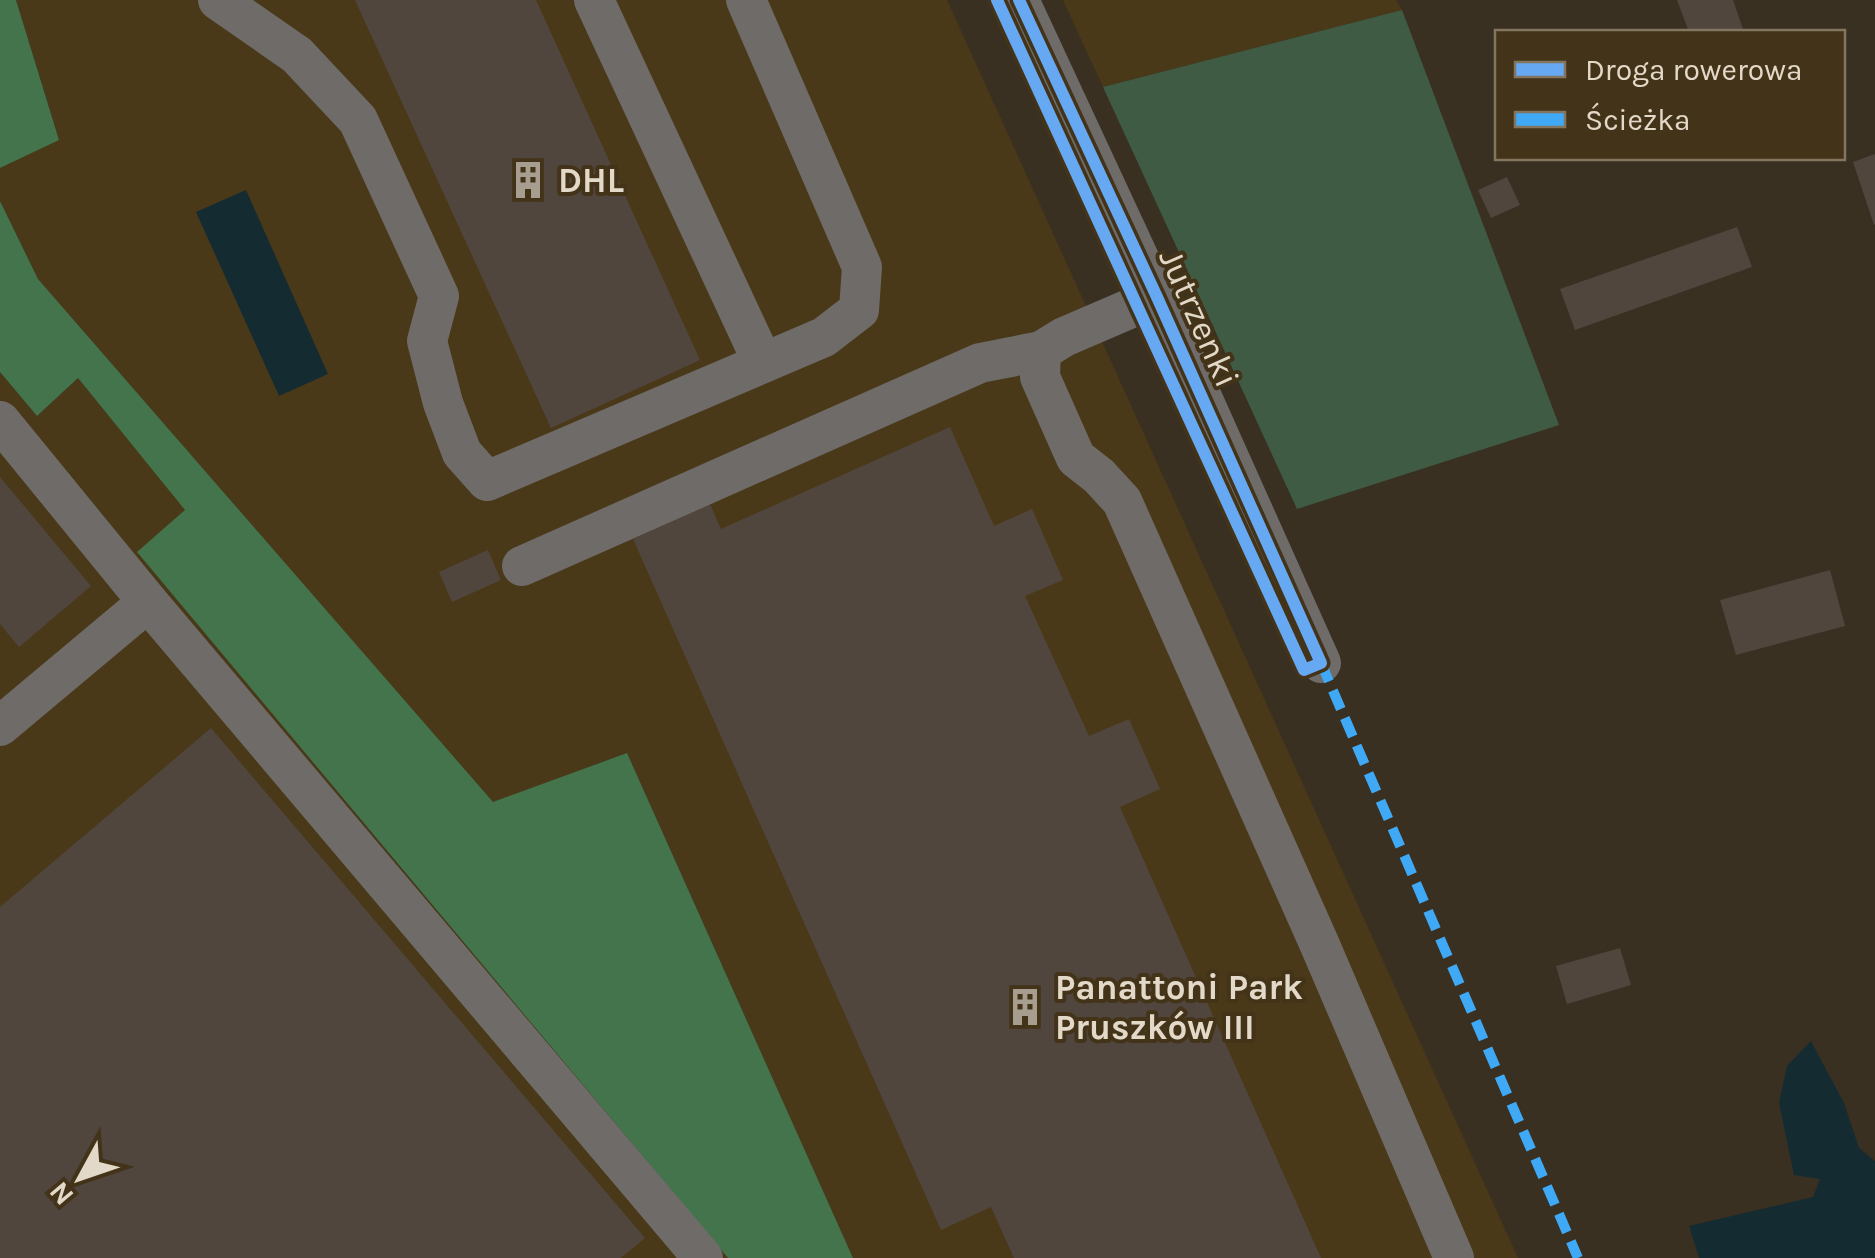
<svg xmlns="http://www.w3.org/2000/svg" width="1875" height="1258" viewBox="0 0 1875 1258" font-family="Karla,sans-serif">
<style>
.built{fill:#4a3918}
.green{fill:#3f5b43}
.forest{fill:#43744c}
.water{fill:#142b32}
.building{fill:#50463e}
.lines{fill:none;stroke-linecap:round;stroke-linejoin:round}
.minor{stroke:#6e6b69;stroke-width:40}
.quiet{stroke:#3fa9f5;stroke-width:10;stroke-dasharray:20 10;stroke-linecap:butt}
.cycleway-casing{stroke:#433318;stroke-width:19}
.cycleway{stroke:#66a8f1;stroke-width:12}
.labels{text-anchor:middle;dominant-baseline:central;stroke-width:8;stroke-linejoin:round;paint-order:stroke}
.poi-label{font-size:35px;font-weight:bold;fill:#e3d9c9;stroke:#433318;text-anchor:start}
.street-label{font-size:35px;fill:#e3d9c9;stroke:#433318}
</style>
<rect width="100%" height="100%" fill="#393022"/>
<g class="built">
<path d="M 16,0 L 947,0 L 1518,1258 L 853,1258 L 627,753 L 493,803 L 38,279 L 0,201 L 0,168 L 59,139 Z"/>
<path d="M 1063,0 L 1396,0 L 1402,10 L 1103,87 Z"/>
<path d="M 0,372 L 37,416 L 78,378 L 186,510 L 138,553 L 728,1258 L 0,1258 Z"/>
</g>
<path class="green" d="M 1402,10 L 1559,425 L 1297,509 L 1103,87 Z"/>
<g class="forest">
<path d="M 0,0 L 16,0 L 59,140 L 0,168 Z"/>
<path d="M 0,201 L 38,279 L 493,802 L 627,753 L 853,1258 L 728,1258 L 137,552 L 185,510 L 78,378 L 37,416 L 0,372 Z"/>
</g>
<g class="water">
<path d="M 246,190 L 328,374 L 279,396 L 196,212 Z"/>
<path d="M 1811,1041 L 1844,1103 L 1859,1148 L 1875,1161 L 1875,1258 L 1699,1258 L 1689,1226 L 1813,1197 L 1820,1179 L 1794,1175 L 1779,1103 L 1787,1066 Z"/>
</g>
<g class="building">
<path d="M 355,0 L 536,0 L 700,360 L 551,428 Z"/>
<path d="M 1677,0 L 1733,0 L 1744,32 L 1689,32 Z"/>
<path d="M 1875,154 L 1875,224 L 1874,225 L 1853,162 Z"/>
<path d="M 1507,177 L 1520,205 L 1491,218 L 1478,190 Z"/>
<path d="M 1737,227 L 1752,267 L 1575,330 L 1560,289 Z"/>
<path d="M 950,427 L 994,526 L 1032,509 L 1063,580 L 1025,596 L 1089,736 L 1129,719 L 1160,789 L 1120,807 L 1321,1258 L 1014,1258 L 991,1207 L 941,1230 L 633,539 L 710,504 L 721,529 Z"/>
<path d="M 0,477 L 91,586 L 19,647 L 0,624 Z"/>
<path d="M 488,550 L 501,580 L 452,602 L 439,572 Z"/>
<path d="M 1830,570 L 1845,626 L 1736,655 L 1720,600 Z"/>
<path d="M 211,728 L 645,1238 L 621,1258 L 0,1258 L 0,907 Z"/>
<path d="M 1620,948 L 1631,985 L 1567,1004 L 1556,966 Z"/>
</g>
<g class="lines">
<g class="minor">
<path d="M 218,0 L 297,55 L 358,120 L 439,296 L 427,341 L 443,403 L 462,453 L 487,481 L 824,337 L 859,310 L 862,267 L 746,0"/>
<path d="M 594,0 L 763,363"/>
<path d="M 1019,0 L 1157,297 L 1321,663"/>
<path d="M 1157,297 L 1064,337 L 1041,351 L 1040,377 L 1076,458 L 1099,476 L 1122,501 L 1319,943 L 1454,1258"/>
<path d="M 0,421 L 148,602 L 703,1258"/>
<path d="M 522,566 L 980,363 L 1041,351"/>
<path d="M 0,726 L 148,602"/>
</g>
<path class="quiet" d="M 1321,663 L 1578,1258"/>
<g class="cycleway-casing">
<path id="cycleway" d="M 997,0 L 1304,670 L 1321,663 L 1157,297 L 1019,0"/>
</g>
<use href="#cycleway" class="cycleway"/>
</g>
<defs>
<g id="building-bare" transform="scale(3)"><path d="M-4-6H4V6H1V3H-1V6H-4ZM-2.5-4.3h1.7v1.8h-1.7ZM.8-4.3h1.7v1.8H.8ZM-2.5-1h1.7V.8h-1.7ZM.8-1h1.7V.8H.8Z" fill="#a89e8f" stroke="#433318" stroke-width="2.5" paint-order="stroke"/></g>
</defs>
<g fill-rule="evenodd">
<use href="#building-bare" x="528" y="180"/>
<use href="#building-bare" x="1025" y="1007"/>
</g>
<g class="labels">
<g class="poi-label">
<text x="558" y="180">DHL</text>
<text x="1055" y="987">Panattoni Park<tspan x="1055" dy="40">Pruszków III</tspan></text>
</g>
<g class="street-label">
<text transform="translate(1199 318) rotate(66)">Jutrzenki</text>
</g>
</g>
<rect x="1495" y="30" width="350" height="130" fill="#433318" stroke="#83755f" stroke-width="2.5"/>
<rect x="1515" y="62" width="50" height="15" fill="#66a8f1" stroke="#83755f" stroke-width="2.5"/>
<text x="1585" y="80" font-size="30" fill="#e3d9c9">Droga rowerowa</text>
<rect x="1515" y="112" width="50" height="15" fill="#3fa9f5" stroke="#83755f" stroke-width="2.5"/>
<text x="1585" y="130" font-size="30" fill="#e3d9c9">Ścieżka</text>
<g transform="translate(80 1178) rotate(230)" stroke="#433318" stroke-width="8" paint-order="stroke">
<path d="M0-8L18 38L0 25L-18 38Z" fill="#e3d9c9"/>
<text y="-15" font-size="28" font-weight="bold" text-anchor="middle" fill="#e3d9c9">N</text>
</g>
</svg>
